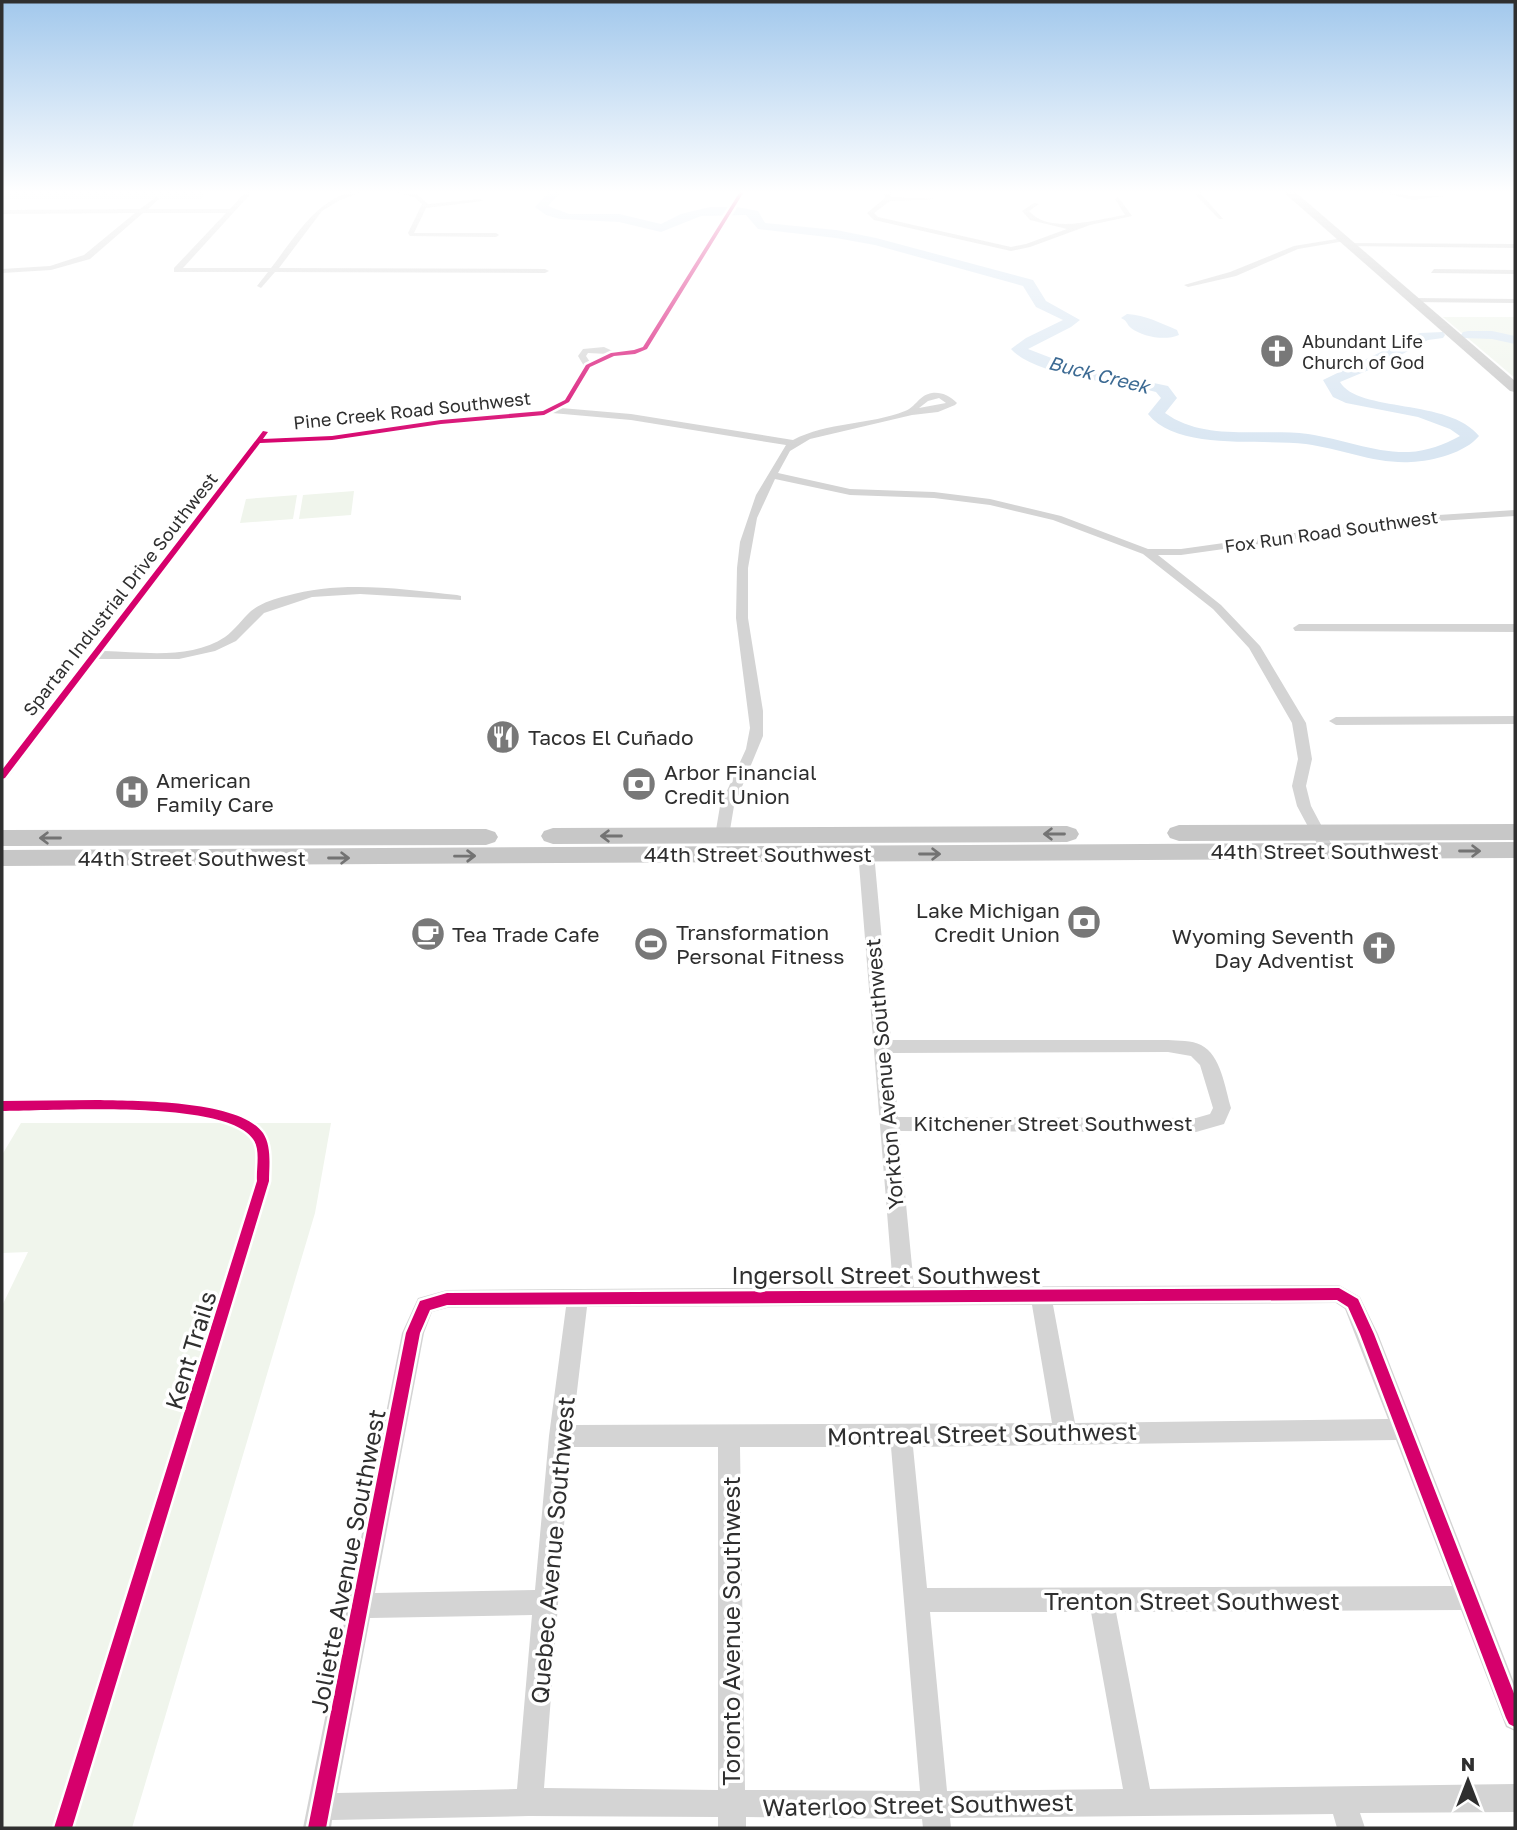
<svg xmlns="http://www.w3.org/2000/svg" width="1517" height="1830" viewBox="0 0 1517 1830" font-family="'Golos Text',sans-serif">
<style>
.green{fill:#f0f5ec}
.water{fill:#d9e6f2}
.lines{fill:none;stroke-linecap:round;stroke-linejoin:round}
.river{fill:#d9e6f2;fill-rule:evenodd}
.street{fill:#d4d4d4;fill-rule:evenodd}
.primary{fill:#c7c7c7;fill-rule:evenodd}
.cycleway-casing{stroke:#fff;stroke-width:5}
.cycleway{fill:#d6006c;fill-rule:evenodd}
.oneway{stroke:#737373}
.labels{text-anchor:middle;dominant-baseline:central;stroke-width:7;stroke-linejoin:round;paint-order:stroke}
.far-poi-label{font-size:18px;fill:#2f2f2f;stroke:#fff;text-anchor:start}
.far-street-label{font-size:18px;fill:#2f2f2f;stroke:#fff}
.far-water-label{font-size:19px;font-style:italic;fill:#3c6a93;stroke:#fff}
.poi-label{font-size:21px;fill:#2f2f2f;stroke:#fff;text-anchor:start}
.street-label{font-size:21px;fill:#2f2f2f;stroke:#fff}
.near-street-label{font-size:24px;fill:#2f2f2f;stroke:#fff}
</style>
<rect width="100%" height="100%" fill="#fff"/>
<g class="green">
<path d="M 2,190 L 210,190 L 201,199 L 2,199 Z"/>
<path d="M 1443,317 L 1515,317 L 1515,378 Z"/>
<path d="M 354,491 L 351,515 L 299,519 L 303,495 Z"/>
<path d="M 297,495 L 293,519 L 240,523 L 246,499 Z"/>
<path d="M 21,1123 L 331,1123 L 315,1213 L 132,1828 L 2,1828 L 2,1306 L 28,1252 L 2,1253 L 2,1155 Z"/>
</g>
<path class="water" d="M 1127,314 C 1146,315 1160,323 1177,330 L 1179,335 C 1165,341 1143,337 1131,328 C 1126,324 1128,321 1121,318 Z"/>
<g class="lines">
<g class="river">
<path d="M 551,190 L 563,190 L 548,206 L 569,214 L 619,214 L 661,224 L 681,214 L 710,207 L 737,207 L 758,211 L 765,223 L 836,230 L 876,238 L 1033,280 L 1046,301 L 1080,320 L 1071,327 L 1028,349 L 1072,366 L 1168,386 L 1177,398 L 1165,413 C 1205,442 1262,428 1308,434 C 1342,439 1374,453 1409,452 C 1428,451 1443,445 1460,436 L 1450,429 L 1418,417 L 1346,403 L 1333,397 L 1323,380 L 1420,333 L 1443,332 L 1445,335 L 1443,338 L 1428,340 L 1388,362 L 1340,382 C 1358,413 1449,398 1479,436 C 1465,453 1433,461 1411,462 C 1375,464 1342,449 1306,444 C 1263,438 1178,452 1148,414 L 1161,398 L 1156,392 C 1119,382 1036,377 1011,349 L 1026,338 L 1063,320 L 1036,307 L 1023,286 L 875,245 L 836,238 L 758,229 L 746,215 L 701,216 L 661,232 L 619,222 L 560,219 L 546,215 L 535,207 Z"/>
<path d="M 1468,331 L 1492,331 L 1515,336 L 1515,344 L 1492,339 L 1463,338 L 1461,335 L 1463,332 Z"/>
</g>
<g class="street">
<path d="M 247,190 L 254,190 L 183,268 L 271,268 C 296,236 321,190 367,190 L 340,200 L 322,211 L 279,268 L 545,269 L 549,271 L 545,273 L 275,272 L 261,288 L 257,286 L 268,272 L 174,272 L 174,268 L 226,213 L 143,213 L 90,259 L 51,270 L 2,273 L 2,269 L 50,266 L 84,255 L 135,213 L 2,214 L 2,210 L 140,209 L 156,197 L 159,199 L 148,209 L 230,209 Z"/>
<path d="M 386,190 L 418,195 L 428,204 L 480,199 L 483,201 L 426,208 L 414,233 L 496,233 L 499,235 L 496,237 L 410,236 L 408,233 L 422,204 L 414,197 Z"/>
<path d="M 884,190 L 890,190 L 891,197 L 936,199 L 890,201 L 874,213 L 878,217 L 1011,247 L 1026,244 L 1067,229 L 1030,220 L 1022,211 L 1034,203 L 1039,204 L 1029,211 C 1050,235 1098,219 1125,215 L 1115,199 L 1118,197 L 1132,216 L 1090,225 L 1030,247 L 1011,251 L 874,220 L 867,213 L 885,198 Z"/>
<path d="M 1191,190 L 1198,190 L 1223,219 L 1219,219 Z"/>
<path d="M 1372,190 L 1413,196 L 1443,196 L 1413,200 Z"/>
<path d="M 1343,238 L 1345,241 L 1298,249 L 1236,276 L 1188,287 L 1184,285 L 1230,272 L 1294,246 Z"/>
<path d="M 1349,243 L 1515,244 L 1515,248 L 1347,246 Z"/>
<path d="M 1434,269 L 1515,270 L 1515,274 L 1431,273 Z"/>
<path d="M 1413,298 L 1515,299 L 1515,303 L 1410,302 Z"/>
<path d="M 604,347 L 617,353 C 610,362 601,361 592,367 C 578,378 579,398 561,408 L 631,414 L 793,440 C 827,422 870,425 905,411 C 916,407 919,395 932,393 C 942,392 950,396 957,403 L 955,405 L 938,412 L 912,415 L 810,439 L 790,451 L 778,473 L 850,489 L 934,492 L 990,499 L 1061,516 L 1148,549 L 1181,549 L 1408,517 L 1515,510 L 1515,516 L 1408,523 L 1181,555 L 1158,555 L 1221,605 L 1260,646 L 1306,723 L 1312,759 L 1306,786 L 1311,806 L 1335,851 L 1328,856 L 1321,851 L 1297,806 L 1292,786 L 1298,759 L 1292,723 L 1249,648 L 1213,609 L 1143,554 L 1053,520 L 990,505 L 934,498 L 850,495 L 775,479 L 757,518 L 748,568 L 748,618 L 763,711 L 763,736 L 734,806 L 729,836 L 722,841 L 717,839 L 715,836 L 720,806 L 746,749 L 750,728 L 736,618 L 737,568 L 740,542 L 756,495 L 786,445 L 631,420 L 552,413 L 544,416 L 441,425 L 332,441 L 261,444 L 104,651 C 142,652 191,660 225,637 C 235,630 242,619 251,611 C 261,603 274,599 286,596 C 342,580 400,589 457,595 L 461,596 L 461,600 L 360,594 L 312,597 L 264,613 L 236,641 L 215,651 L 179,659 L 98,659 L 7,779 L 2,780 L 2,767 L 262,430 L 270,432 L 265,438 L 332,435 L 441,419 L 542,410 L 564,399 L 584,366 L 578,356 L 583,349 ZM 588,353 L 608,354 L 590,362 L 586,356 ZM 939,398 L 946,403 L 919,408 L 928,401 Z"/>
<path d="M 1299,624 L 1515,624 L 1515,632 L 1295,631 L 1293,628 Z"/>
<path d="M 1515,716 L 1515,724 L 1336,725 L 1329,721 L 1336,717 Z"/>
<path d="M 862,849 L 867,851 L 875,864 L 891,1040 L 1168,1040 C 1178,1041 1192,1040 1201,1045 C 1221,1055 1225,1088 1231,1108 L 1224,1124 L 1196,1132 L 899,1131 L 914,1287 L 1339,1285 L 1360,1297 L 1378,1334 L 1515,1685 L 1515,1731 L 1506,1727 L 1461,1610 L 1116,1612 L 1150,1789 L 1515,1784 L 1515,1812 L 1360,1813 L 1365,1828 L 1337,1828 L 1333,1814 L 950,1818 L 951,1828 L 923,1828 L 922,1819 L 746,1817 L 746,1828 L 718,1828 L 718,1817 L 529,1816 L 332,1820 L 331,1828 L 303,1828 L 402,1333 L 418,1298 L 447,1290 L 893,1287 L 859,864 L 855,854 ZM 1168,1052 L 1191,1056 L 1200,1065 L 1213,1108 L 1210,1114 L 1196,1118 L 898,1117 L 892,1053 ZM 1336,1303 L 1345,1309 L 1388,1419 L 1075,1423 L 1053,1305 ZM 1032,1305 L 1052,1423 L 573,1425 L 587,1307 ZM 566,1307 L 549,1436 L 535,1590 L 375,1593 L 424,1333 L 432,1312 L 447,1308 ZM 1396,1440 L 1452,1586 L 927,1588 L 913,1447 ZM 570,1447 L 718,1447 L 718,1790 L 544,1788 ZM 740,1447 L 891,1447 L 920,1791 L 745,1790 ZM 930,1612 L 1091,1612 L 1123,1789 L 947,1791 ZM 532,1615 L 517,1789 L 337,1793 L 370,1618 Z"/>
</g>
<g class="primary">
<path d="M 1281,190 L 1293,190 L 1515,381 L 1515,392 L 1510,391 Z"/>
<path d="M 1515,824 L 1515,840 L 1179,841 L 1170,838 L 1167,833 L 1170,828 L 1179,825 Z"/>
<path d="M 1067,826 L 1076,829 L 1079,834 L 1076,839 L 1067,842 L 553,844 L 544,841 L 541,836 L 544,831 L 553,828 Z"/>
<path d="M 486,829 L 495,832 L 498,837 L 495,842 L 486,845 L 2,846 L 2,830 Z"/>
<path d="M 1515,842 L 1515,858 L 2,866 L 2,850 Z"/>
</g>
<g class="cycleway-casing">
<g id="cycleway">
<path d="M 741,190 L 745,190 L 647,349 L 635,354 L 614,356 L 590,367 L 569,402 L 544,415 L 441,424 L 332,440 L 260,443 L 5,778 L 2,779 L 2,770 L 263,431 L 268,432 L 263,439 L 332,436 L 441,420 L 543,411 L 565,400 L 586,365 L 611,353 L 634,350 L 643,347 Z"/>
<path d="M 97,1100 C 136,1101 240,1100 263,1133 C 272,1147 269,1166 269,1181 L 72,1828 L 54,1828 L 257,1181 C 256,1169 261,1149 253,1139 C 226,1099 50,1111 2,1111 L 2,1101 Z"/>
<path d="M 1339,1288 L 1358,1299 L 1374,1334 L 1515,1696 L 1515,1727 L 1509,1724 L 1506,1718 L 1360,1334 L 1348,1307 L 1337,1300 L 447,1305 L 430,1310 L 420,1333 L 326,1828 L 308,1828 L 406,1333 L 420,1301 L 447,1293 Z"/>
</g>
</g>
<use href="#cycleway" class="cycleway"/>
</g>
<defs><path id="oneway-shaft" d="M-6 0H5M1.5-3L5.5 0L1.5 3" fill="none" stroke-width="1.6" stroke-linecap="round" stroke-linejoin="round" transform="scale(1.75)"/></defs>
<g class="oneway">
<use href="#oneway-shaft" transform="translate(1054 834) rotate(180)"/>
<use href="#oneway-shaft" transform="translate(611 836) rotate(180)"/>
<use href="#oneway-shaft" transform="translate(50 838) rotate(180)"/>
<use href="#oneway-shaft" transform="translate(1470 851)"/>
<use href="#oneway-shaft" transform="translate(930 854)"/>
<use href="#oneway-shaft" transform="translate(465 856) rotate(-1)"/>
<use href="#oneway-shaft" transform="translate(339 858)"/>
</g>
<linearGradient id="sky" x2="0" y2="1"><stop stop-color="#a2c8ec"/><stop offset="0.43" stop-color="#fff"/><stop offset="1" stop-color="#fff" stop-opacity="0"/></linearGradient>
<rect width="1517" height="447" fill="url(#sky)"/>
<defs>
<g id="church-disc" transform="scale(1.75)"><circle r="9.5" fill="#787878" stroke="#fff"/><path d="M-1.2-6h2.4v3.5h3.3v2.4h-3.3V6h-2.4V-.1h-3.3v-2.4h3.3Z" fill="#fff"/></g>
<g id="restaurant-disc" transform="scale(1.75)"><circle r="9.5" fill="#787878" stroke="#fff"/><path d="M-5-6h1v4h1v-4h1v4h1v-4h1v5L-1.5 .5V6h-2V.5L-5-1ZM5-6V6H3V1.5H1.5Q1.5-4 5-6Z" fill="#fff"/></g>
<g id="bank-disc" transform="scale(1.75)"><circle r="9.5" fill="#787878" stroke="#fff"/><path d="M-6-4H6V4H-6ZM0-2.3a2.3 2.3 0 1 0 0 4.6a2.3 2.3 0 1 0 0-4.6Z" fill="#fff"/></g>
<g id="hospital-disc" transform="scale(1.75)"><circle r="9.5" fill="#787878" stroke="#fff"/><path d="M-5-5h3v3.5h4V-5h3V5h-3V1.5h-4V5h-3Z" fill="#fff"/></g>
<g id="cafe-disc" transform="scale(1.75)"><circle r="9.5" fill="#787878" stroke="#fff"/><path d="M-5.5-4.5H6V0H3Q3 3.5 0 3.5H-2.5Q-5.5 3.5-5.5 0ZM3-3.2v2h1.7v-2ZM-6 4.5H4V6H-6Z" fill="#fff"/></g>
<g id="stadium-disc" transform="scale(1.75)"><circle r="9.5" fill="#787878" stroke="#fff"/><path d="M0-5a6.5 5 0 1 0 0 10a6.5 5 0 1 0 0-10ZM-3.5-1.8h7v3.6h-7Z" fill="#fff"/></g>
</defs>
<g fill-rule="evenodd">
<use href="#church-disc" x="1277" y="351"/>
<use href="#restaurant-disc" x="503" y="737"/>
<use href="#bank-disc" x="639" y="784"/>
<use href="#hospital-disc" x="132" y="792"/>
<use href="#bank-disc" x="1084" y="922"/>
<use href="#cafe-disc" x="428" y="934"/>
<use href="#stadium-disc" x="651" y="944"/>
<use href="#church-disc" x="1379" y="948"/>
</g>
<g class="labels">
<g class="far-poi-label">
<text x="1302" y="341">Abundant Life<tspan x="1302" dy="21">Church of God</tspan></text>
</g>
<g class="far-street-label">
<text transform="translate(412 410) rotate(-6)">Pine Creek Road Southwest</text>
<text transform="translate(1331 531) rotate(-8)">Fox Run Road Southwest</text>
<text transform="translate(120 594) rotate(-52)">Spartan Industrial Drive Southwest</text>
</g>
<g class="far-water-label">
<text transform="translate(1099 374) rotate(14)">Buck Creek</text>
</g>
<g class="poi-label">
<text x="528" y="737">Tacos El Cuñado</text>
<text x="664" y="772">Arbor Financial<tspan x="664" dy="24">Credit Union</tspan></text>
<text x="156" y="780">American<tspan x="156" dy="24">Family Care</tspan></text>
<text x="1060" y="910" text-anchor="end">Lake Michigan<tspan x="1060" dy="24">Credit Union</tspan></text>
<text x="676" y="932">Transformation<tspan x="676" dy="24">Personal Fitness</tspan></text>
<text x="452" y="934">Tea Trade Cafe</text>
<text x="1354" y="936" text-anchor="end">Wyoming Seventh<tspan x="1354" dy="24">Day Adventist</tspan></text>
</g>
<g class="street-label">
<text x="1325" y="851">44th Street Southwest</text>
<text x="758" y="854">44th Street Southwest</text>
<text x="192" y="858">44th Street Southwest</text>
<text transform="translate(884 1074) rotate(-95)">Yorkton Avenue Southwest</text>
<text x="1053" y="1123">Kitchener Street Southwest</text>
</g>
<g class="near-street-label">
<text x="886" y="1274">Ingersoll Street Southwest</text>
<text transform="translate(190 1350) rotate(-73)">Kent Trails</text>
<text transform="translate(982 1433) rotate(-1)">Montreal Street Southwest</text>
<text transform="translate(552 1550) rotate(-85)">Quebec Avenue Southwest</text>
<text transform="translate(347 1561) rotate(-79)">Joliette Avenue Southwest</text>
<text x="1192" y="1600">Trenton Street Southwest</text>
<text transform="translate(730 1631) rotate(-90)">Toronto Avenue Southwest</text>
<text transform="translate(918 1804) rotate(-1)">Waterloo Street Southwest</text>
</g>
</g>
<rect width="1517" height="1830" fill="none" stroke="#2f2f2f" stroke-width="7"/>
<g transform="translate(1468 1781)" stroke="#ffffff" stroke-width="5" paint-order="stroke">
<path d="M0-5L12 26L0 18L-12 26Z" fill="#2f2f2f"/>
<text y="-10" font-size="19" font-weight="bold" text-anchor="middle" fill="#2f2f2f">N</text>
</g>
</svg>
